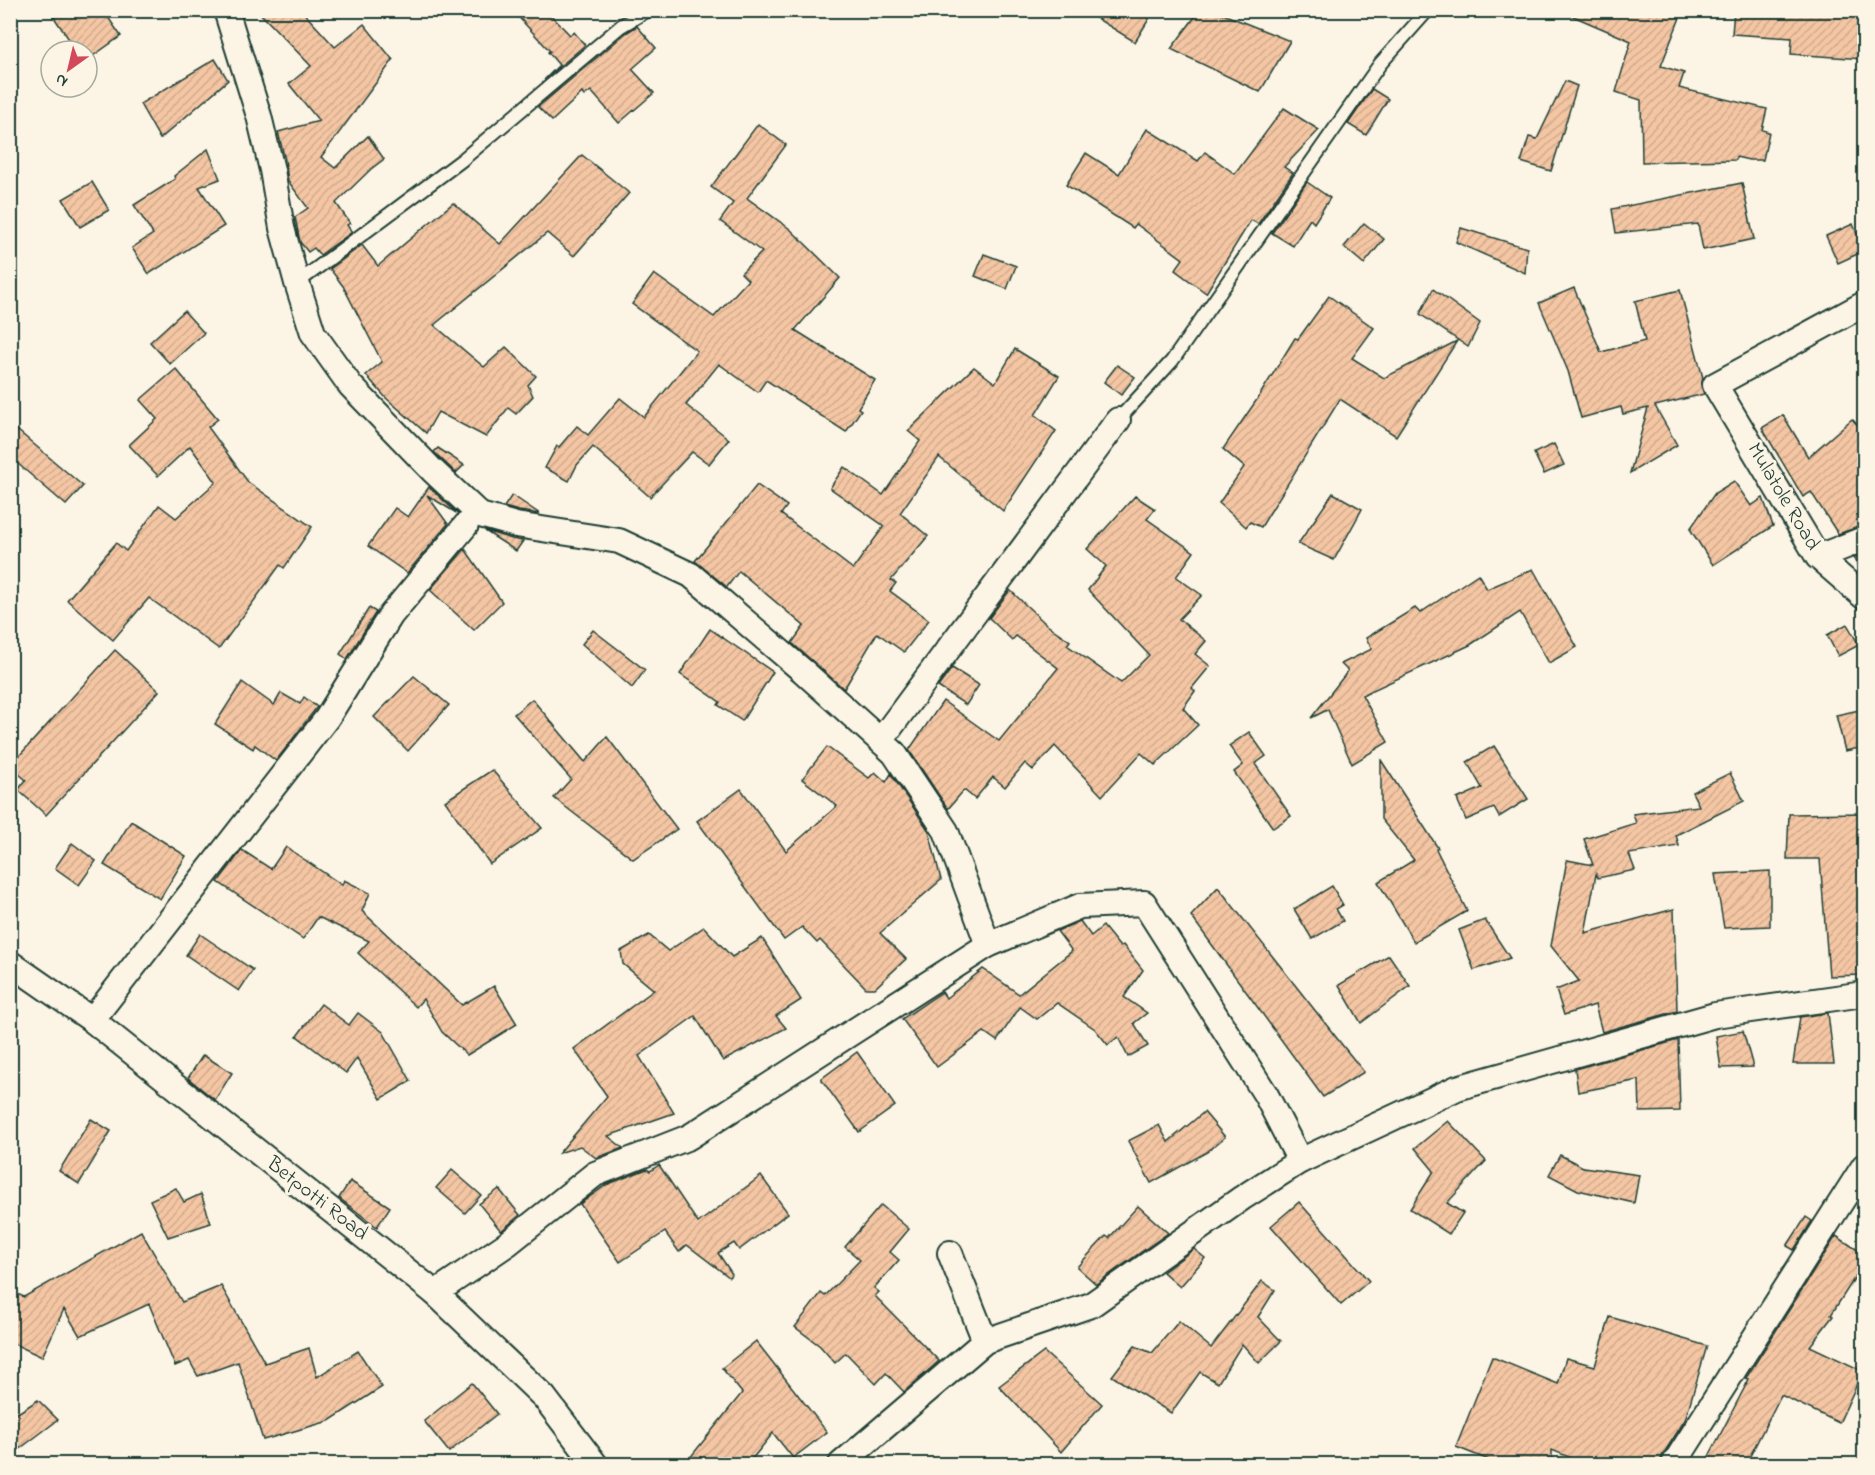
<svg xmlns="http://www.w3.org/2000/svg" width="1875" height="1475" viewBox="0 0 1875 1475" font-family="'Indie Flower',sans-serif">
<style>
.building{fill:url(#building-hatch);stroke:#1f3d34;stroke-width:1.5}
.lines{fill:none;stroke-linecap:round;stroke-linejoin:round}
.service-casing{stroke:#1f3d34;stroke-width:16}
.minor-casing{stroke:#1f3d34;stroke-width:28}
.service{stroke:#fcf5e5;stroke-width:12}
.minor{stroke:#fcf5e5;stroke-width:24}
.labels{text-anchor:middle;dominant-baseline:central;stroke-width:6;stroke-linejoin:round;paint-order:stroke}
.street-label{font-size:21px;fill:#1f3d34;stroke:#fcf5e5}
</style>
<defs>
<pattern id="building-hatch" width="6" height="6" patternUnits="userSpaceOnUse" patternTransform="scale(1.5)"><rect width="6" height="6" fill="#f4c6a3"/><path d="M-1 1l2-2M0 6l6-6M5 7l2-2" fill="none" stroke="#d1ab8d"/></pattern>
</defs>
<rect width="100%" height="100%" fill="#fcf5e5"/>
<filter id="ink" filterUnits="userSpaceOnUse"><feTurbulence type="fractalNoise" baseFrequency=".0167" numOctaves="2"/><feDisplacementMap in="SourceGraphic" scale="12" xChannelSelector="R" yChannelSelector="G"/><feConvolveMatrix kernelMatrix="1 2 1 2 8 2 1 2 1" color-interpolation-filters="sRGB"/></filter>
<g filter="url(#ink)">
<g class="building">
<path d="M 49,10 L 103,10 L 121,36 L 87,60 L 87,51 L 77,51 Z"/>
<path d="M 257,10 L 301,10 L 335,47 L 364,24 L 393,60 L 321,157 L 335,168 L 368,136 L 384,159 L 371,169 L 336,203 L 350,223 L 347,225 L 352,232 L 320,255 L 314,248 L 308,252 L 300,242 L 295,217 L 308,208 L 288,181 L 285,160 L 278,132 L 319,121 L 289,84 L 311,66 Z"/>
<path d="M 512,10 L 546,10 L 570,35 L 574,32 L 585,45 L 544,80 L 559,65 L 548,52 L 550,51 Z"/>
<path d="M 1083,10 L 1134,10 L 1149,19 L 1135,42 Z"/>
<path d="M 1200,10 L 1213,10 L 1290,41 L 1260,92 L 1171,49 Z"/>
<path d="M 1559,10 L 1683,10 L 1661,66 L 1684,73 L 1679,88 L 1767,109 L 1762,130 L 1769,132 L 1763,160 L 1749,160 L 1736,157 L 1736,160 L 1642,162 L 1641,100 L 1616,92 L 1631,41 Z"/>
<path d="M 1734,10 L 1864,10 L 1864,59 L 1791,54 L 1792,38 L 1732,34 Z"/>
<path d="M 637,26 L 656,48 L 632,69 L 654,93 L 619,123 L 591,91 L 584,96 L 582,93 L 552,121 L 538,107 L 626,33 Z"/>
<path d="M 215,59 L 228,80 L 160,139 L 140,104 Z"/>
<path d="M 1565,81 L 1577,86 L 1551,171 L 1521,162 L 1529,137 L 1537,139 Z"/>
<path d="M 1372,89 L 1388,99 L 1366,135 L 1348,124 Z"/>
<path d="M 1284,108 L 1319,130 L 1284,167 L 1293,173 L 1258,224 L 1251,220 L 1206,293 L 1175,270 L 1183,259 L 1136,224 L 1133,228 L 1066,185 L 1086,153 L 1119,174 L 1147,129 L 1198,161 L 1205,152 L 1235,174 Z"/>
<path d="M 758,124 L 786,145 L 747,198 L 790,229 L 840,278 L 795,330 L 875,380 L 858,408 L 861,410 L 846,432 L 766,380 L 758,392 L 719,364 L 686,405 L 729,439 L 709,464 L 692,452 L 650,497 L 593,447 L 577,465 L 569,481 L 545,468 L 557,446 L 559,447 L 577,426 L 588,435 L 620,398 L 644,417 L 697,351 L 632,304 L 654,274 L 714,317 L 748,280 L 741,273 L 762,252 L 720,221 L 733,203 L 711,187 Z"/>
<path d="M 208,149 L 220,179 L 199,187 L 224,226 L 149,274 L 132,248 L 153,234 L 134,205 L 175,179 L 174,176 Z"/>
<path d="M 582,155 L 629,193 L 574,256 L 547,233 L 434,325 L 484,367 L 506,347 L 536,376 L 528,385 L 533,396 L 516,414 L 508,408 L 486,437 L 438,412 L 426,433 L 386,398 L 366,375 L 382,362 L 343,286 L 330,269 L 362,245 L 378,266 L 453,203 L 500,244 Z"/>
<path d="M 92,182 L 109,210 L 80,227 L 63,199 Z"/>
<path d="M 1307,182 L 1330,198 L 1314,223 L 1310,219 L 1293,246 L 1272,233 Z"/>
<path d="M 1742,183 L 1754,239 L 1703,250 L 1698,224 L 1616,233 L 1612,209 Z"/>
<path d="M 1364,223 L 1384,239 L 1364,264 L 1344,247 Z"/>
<path d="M 1853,224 L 1864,251 L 1838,263 L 1826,236 Z"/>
<path d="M 1461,228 L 1527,248 L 1525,273 L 1456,242 Z"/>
<path d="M 984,254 L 1016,266 L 1007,289 L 975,276 Z"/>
<path d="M 1574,288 L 1601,352 L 1645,341 L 1635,301 L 1680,290 L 1703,378 L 1701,386 L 1704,394 L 1655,406 L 1677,445 L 1630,473 L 1648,408 L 1623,414 L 1621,407 L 1581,418 L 1568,371 L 1539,303 Z"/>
<path d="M 1433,289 L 1480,323 L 1468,347 L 1420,314 Z"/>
<path d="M 1329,296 L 1374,328 L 1352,358 L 1384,378 L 1457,341 L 1396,436 L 1340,399 L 1261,527 L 1250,522 L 1246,527 L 1219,503 L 1244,467 L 1223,449 L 1258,398 L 1295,338 L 1298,339 Z"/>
<path d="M 184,311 L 204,333 L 170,364 L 150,342 Z"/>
<path d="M 1015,349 L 1059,376 L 1035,415 L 1056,431 L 1003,511 L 939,457 L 900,513 L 928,536 L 891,580 L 896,583 L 890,591 L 929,620 L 904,652 L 877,633 L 844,689 L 792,643 L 804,626 L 739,571 L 727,587 L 695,561 L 757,485 L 787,506 L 781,514 L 853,569 L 884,526 L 830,488 L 844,467 L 883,495 L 920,441 L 908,431 L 974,367 L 995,383 Z"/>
<path d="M 1117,365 L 1135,377 L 1121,395 L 1104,382 Z"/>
<path d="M 176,369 L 218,419 L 208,427 L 248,482 L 312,527 L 284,568 L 280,565 L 219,649 L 149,598 L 113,640 L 67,600 L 116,543 L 126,551 L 159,505 L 176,518 L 216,482 L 190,446 L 158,476 L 129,445 L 157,419 L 140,400 Z"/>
<path d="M 1783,415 L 1808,457 L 1852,419 L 1864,432 L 1864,525 L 1838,534 L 1811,492 L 1803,497 L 1762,428 Z"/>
<path d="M 10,424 L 83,486 L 66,505 L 10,457 Z"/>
<path d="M 1554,444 L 1564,465 L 1544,474 L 1534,453 Z"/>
<path d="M 438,448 L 464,465 L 456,473 L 434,452 Z"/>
<path d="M 1734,481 L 1751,506 L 1763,498 L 1773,526 L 1713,565 L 1690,529 L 1715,493 Z"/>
<path d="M 429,487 L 458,514 L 427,495 L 448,524 L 407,573 L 368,546 L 395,508 L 408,517 Z"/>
<path d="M 1333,493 L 1362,509 L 1334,560 L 1298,544 Z"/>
<path d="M 512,495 L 540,514 L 519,511 L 504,507 Z"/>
<path d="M 1135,496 L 1155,509 L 1147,519 L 1194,552 L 1176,577 L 1202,595 L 1179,619 L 1206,641 L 1195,654 L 1210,666 L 1192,688 L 1195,691 L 1183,708 L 1198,725 L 1155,765 L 1141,753 L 1102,796 L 1055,746 L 1033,770 L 1025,763 L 1005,787 L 993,777 L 975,799 L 964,790 L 948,809 L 909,750 L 943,701 L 999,741 L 1058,668 L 1016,636 L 1012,640 L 989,618 L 1010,590 L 1047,625 L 1070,641 L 1067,645 L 1121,683 L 1149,655 L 1088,590 L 1106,566 L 1087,549 Z"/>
<path d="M 485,531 L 512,539 L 523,541 L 516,551 Z"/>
<path d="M 465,549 L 502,602 L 474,630 L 430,590 Z"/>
<path d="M 1864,554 L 1864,574 L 1854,558 Z"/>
<path d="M 1533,569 L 1577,647 L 1549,663 L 1520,612 L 1470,645 L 1362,695 L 1388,742 L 1352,764 L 1328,710 L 1329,709 L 1311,718 L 1348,671 L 1341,664 L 1372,649 L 1366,638 L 1415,608 L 1420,613 L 1478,574 L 1487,589 Z"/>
<path d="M 369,608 L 376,612 L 347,659 L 340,654 Z"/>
<path d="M 1847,624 L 1859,645 L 1838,656 L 1827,635 Z"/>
<path d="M 710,629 L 773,672 L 742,721 L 718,705 L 720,702 L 680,674 Z"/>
<path d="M 593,630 L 645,670 L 632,688 L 582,644 Z"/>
<path d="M 115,650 L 159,691 L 46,815 L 18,790 L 26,780 L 10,766 Z"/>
<path d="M 952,668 L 979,685 L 966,705 L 938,687 Z"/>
<path d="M 414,676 L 449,705 L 408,751 L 374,717 Z"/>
<path d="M 242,682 L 274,705 L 281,693 L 300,704 L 304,697 L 317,707 L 276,761 L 255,745 L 253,749 L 215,724 Z"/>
<path d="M 532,699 L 585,762 L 607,737 L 677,829 L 633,859 L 554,798 L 571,779 L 514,714 Z"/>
<path d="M 1864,709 L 1864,747 L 1845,751 L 1836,715 Z"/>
<path d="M 1249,732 L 1266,756 L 1255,764 L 1291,816 L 1273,828 L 1234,772 L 1243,765 L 1229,746 Z"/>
<path d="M 1494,746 L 1528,799 L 1499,817 L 1494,808 L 1466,820 L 1457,799 L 1482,788 L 1467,762 Z"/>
<path d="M 827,747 L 869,778 L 875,772 L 886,782 L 891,774 L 929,831 L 941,880 L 880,933 L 906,959 L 875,988 L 866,988 L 820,940 L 817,943 L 802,927 L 784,940 L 697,821 L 741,789 L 786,851 L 837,806 L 802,779 Z"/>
<path d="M 1381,760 L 1438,848 L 1436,849 L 1467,911 L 1414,942 L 1378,882 L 1414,860 L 1381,819 Z"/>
<path d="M 492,770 L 542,828 L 490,864 L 445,801 Z"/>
<path d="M 1730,773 L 1744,801 L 1676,835 L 1679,846 L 1629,854 L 1635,870 L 1598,878 L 1596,874 L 1585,933 L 1674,909 L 1677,1011 L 1602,1032 L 1595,1005 L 1564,1015 L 1556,990 L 1579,981 L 1551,946 L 1567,860 L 1593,865 L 1584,839 L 1636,823 L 1633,814 L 1699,806 L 1692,792 Z"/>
<path d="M 1864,813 L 1864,975 L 1829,976 L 1820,859 L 1787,859 L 1789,814 Z"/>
<path d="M 131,821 L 186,856 L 160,899 L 104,865 Z"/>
<path d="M 72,843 L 96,861 L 79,885 L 55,868 Z"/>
<path d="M 286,847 L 342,885 L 344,880 L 370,893 L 362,911 L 462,1005 L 494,986 L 517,1024 L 467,1055 L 442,1032 L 423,999 L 416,1007 L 358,953 L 369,941 L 318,917 L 303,939 L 218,882 L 242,850 L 271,869 Z"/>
<path d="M 1770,871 L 1770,926 L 1724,928 L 1715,874 Z"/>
<path d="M 1332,886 L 1343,905 L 1336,909 L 1343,921 L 1312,939 L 1294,909 Z"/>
<path d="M 1218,887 L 1343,1046 L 1364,1072 L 1323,1097 L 1191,916 Z"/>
<path d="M 1485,920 L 1510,958 L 1474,970 L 1459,930 Z"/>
<path d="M 1080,921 L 1091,936 L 1103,926 L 1120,947 L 1123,945 L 1143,970 L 1124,997 L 1147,1013 L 1134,1023 L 1148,1046 L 1128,1057 L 1118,1037 L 1108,1045 L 1095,1029 L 1057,1003 L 1037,1019 L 1020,1007 L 997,1041 L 984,1032 L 937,1067 L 902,1019 L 942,992 L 946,998 L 983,969 L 1019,994 L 1072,951 L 1057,931 Z"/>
<path d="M 704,927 L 732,957 L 762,938 L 801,1000 L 776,1016 L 786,1028 L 723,1061 L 695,1016 L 639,1056 L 674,1113 L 608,1136 L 623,1148 L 596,1158 L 580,1146 L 559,1153 L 607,1096 L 574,1049 L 654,990 L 623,964 L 621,951 L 649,935 L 668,951 Z"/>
<path d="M 200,934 L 253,970 L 239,991 L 186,955 Z"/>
<path d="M 1389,955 L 1410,986 L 1361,1023 L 1339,985 Z"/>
<path d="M 321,1004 L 349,1025 L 358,1013 L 383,1032 L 411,1081 L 381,1099 L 357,1058 L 346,1073 L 297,1036 Z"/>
<path d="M 1828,1013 L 1834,1064 L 1793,1064 L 1800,1017 Z"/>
<path d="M 1743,1031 L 1753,1067 L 1721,1068 L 1716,1036 Z"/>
<path d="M 1678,1040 L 1680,1111 L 1640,1112 L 1639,1080 L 1578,1092 L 1575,1069 Z"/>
<path d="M 857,1052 L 895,1106 L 859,1132 L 821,1079 Z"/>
<path d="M 203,1055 L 232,1073 L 215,1100 L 188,1078 Z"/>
<path d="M 1204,1112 L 1225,1137 L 1207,1152 L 1151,1183 L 1128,1141 L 1159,1125 L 1168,1142 Z"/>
<path d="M 91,1119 L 111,1131 L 79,1184 L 59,1171 Z"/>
<path d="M 1448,1121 L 1486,1161 L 1447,1203 L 1463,1213 L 1449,1234 L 1410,1209 L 1434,1171 L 1415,1148 Z"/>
<path d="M 1560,1155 L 1583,1167 L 1639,1175 L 1634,1203 L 1578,1190 L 1549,1175 Z"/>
<path d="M 659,1165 L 698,1223 L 761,1176 L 788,1213 L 739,1250 L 734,1243 L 718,1253 L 732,1274 L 729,1277 L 687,1245 L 679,1252 L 665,1232 L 620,1262 L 580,1204 L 606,1185 L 647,1169 L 650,1171 Z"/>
<path d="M 452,1170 L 481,1195 L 465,1213 L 436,1188 Z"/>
<path d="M 350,1181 L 390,1207 L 377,1227 L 339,1198 Z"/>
<path d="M 176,1188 L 184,1202 L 201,1194 L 211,1223 L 168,1237 L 150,1200 Z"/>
<path d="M 499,1189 L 520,1215 L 501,1231 L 479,1204 Z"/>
<path d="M 1299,1202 L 1369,1281 L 1341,1305 L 1271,1226 Z"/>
<path d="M 881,1205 L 909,1229 L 890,1252 L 899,1260 L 874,1288 L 879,1292 L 875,1296 L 939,1361 L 904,1392 L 886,1373 L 876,1384 L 846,1353 L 835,1363 L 820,1346 L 795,1327 L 821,1293 L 825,1296 L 860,1260 L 845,1247 Z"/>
<path d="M 1138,1206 L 1168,1233 L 1096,1284 L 1077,1267 L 1106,1236 L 1109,1238 Z"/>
<path d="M 1806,1217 L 1812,1221 L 1794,1250 L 1787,1246 Z"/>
<path d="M 141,1231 L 182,1302 L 221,1286 L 265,1363 L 309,1348 L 317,1377 L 358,1351 L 382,1387 L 329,1421 L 263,1440 L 238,1362 L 198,1376 L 189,1360 L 175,1366 L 149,1304 L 80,1336 L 64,1309 L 42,1357 L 10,1342 L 10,1291 L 24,1297 Z"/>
<path d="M 1836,1236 L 1864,1254 L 1864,1263 L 1831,1315 L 1833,1316 L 1810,1346 L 1863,1371 L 1839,1423 L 1781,1395 L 1746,1464 L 1705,1464 L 1749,1379 L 1746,1378 Z"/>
<path d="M 1194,1249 L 1205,1258 L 1180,1287 L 1163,1272 Z"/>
<path d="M 1262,1281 L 1275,1290 L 1258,1317 L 1281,1341 L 1259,1363 L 1242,1344 L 1218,1383 L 1200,1372 L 1171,1413 L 1112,1376 L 1135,1346 L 1152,1353 L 1179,1321 L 1211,1348 Z"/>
<path d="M 1610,1317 L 1707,1346 L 1685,1420 L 1662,1456 L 1660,1464 L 1586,1464 L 1552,1450 L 1552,1464 L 1499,1464 L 1456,1447 L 1492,1357 L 1558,1384 L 1566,1358 L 1595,1366 Z"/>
<path d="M 756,1341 L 827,1432 L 793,1458 L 773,1433 L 748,1464 L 685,1464 L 742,1393 L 722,1368 Z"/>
<path d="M 1044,1352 L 1102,1404 L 1061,1452 L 999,1386 Z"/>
<path d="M 472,1383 L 497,1414 L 449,1452 L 424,1421 Z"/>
<path d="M 38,1400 L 58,1420 L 10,1456 L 10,1418 Z"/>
</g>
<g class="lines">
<g class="service-casing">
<g id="service">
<path d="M 297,283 L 462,160 L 621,26 L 648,10"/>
<path d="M 1118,420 L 1172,361 L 1380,64 L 1428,10"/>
</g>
</g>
<g class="minor-casing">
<g id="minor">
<path d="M 226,10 L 259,116 L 272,170 L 282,228 L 297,283 L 313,333 L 350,385 L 433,471 L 480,515 L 516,525 L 619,541 L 691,575 L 803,671 L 894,753 L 946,831 L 988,945"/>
<path d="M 1864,304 L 1715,385 L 1818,557 L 1864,597"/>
<path d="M 1818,557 L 1864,539"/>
<path d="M 881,740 L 1118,420"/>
<path d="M 10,963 L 92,1020 L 435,1293 L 544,1397 L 595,1464"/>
<path d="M 92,1020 L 327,718 L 391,615 L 466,525"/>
<path d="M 950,1253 L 985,1341"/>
<path d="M 435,1293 L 507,1244 L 595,1174 L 689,1137 L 988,945 L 1080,906 L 1144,903 L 1266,1095 L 1300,1161"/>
<path d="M 841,1464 L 985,1341 L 1091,1305 L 1242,1198 L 1300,1161 L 1457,1088 L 1715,1015 L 1864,994"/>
<path d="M 1674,1464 L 1864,1166"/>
</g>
</g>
<use href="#service" class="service"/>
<use href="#minor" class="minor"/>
</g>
</g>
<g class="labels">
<g class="street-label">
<text transform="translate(1783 497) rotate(59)">Mulatole Road</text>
<text transform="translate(317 1199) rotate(38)">Betpotti Road</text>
</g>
</g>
<rect width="1875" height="1475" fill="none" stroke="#fcf5e5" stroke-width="36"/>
<rect x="18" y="18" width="1839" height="1439" fill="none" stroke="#1f3d34" stroke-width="2" filter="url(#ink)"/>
<g transform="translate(69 69) rotate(214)"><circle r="28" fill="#fcf5e5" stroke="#a4ab9e" stroke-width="1.5"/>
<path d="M0-4.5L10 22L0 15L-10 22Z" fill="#d1495b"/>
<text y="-9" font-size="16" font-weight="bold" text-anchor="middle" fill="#1f3d34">N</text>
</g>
</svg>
